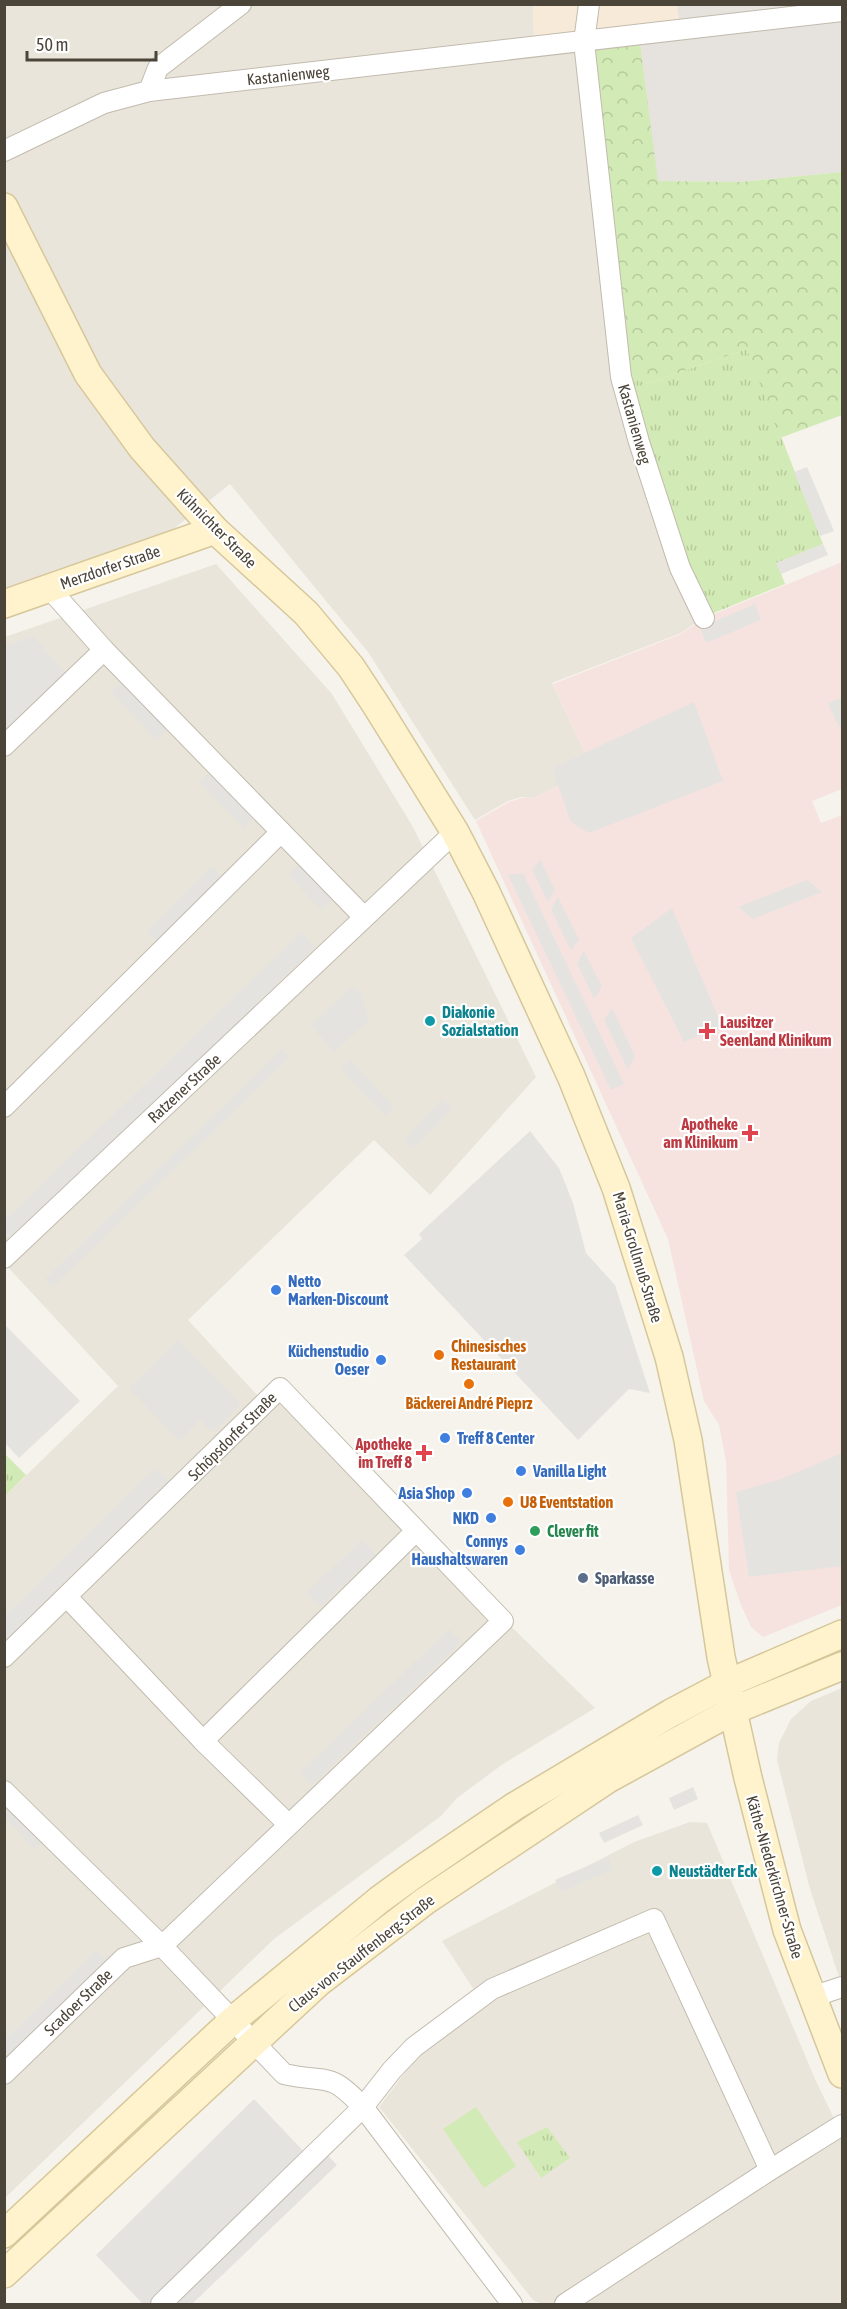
<svg xmlns="http://www.w3.org/2000/svg" width="847" height="2309" viewBox="0 0 847 2309" font-family="'Asap Condensed',sans-serif">
<style>
.residential{fill:#eae5da}
.commercial{fill:#f7ead8}
.industrial{fill:#e6e2dd}
.medical{fill:#f6e3e0}
.grass{fill:url(#grass-tufts)}
.forest{fill:url(#forest-crowns)}
.garden{fill:#d2eab5}
.parking{fill:#e5e3e0}
.lines{fill:none;stroke-linecap:round;stroke-linejoin:round}
.street-casing{stroke:#c2bbae;stroke-width:22}
.secondary-casing{stroke:#d6c79b;stroke-width:30}
.street{stroke:#fff;stroke-width:20}
.secondary{stroke:#fff3cd;stroke-width:27}
.culture-dot{fill:#0f9aa8;stroke:#fff;stroke-width:2}
.health-dot{fill:#e0444e;stroke:#fff;stroke-width:2}
.shop-dot{fill:#3f7fe0;stroke:#fff;stroke-width:2}
.food-dot{fill:#e8710a;stroke:#fff;stroke-width:2}
.leisure-dot{fill:#2e9e5b;stroke:#fff;stroke-width:2}
.service-dot{fill:#5c6f8a;stroke:#fff;stroke-width:2}
.labels{text-anchor:middle;dominant-baseline:central;stroke-width:4.5;stroke-linejoin:round;paint-order:stroke}
.street-label{font-size:16px;fill:#4b4439;stroke:#fff}
.culture-label{font-size:16px;font-weight:bold;fill:#0d838f;stroke:#fff;text-anchor:start}
.health-label{font-size:16px;font-weight:bold;fill:#be3a42;stroke:#fff;text-anchor:end}
.shop-label{font-size:16px;font-weight:bold;fill:#366cbe;stroke:#fff;text-anchor:end}
.food-label{font-size:16px;font-weight:bold;fill:#c56008;stroke:#fff;text-anchor:start}
.leisure-label{font-size:16px;font-weight:bold;fill:#27864d;stroke:#fff;text-anchor:start}
.service-label{font-size:16px;font-weight:bold;fill:#4e5e75;stroke:#fff;text-anchor:start}
</style>
<defs>
<pattern id="grass-tufts" width="24" height="20" patternUnits="userSpaceOnUse" patternTransform="scale(1.5)"><rect width="24" height="20" fill="#d2eab5"/><path d="M3 7l-1-3M5 7V3M7 7l1-3M15 17l-1-3M17 17v-4M19 17l1-3" fill="none" stroke="#b6ca9c"/></pattern>
<pattern id="forest-crowns" width="20" height="18" patternUnits="userSpaceOnUse" patternTransform="scale(1.5)"><rect width="20" height="18" fill="#d2eab5"/><path d="M2 6a3 3 0 1 1 6 0M12 15a3 3 0 1 1 6 0" fill="none" stroke="#b6ca9c"/></pattern>
</defs>
<rect width="100%" height="100%" fill="#f6f3ec"/>
<g class="residential">
<path d="M 4,5 L 533,5 L 534,46 L 583,41 L 608,255 L 703,618 L 681,633 L 552,683 L 585,753 L 552,768 L 559,786 L 533,798 L 521,797 L 508,801 L 475,820 L 368,652 L 230,484 L 171,531 L 5,590 Z"/>
<path d="M 216,564 L 332,694 L 413,827 L 536,1077 L 430,1195 L 374,1140 L 188,1320 L 269,1408 L 278,1400 L 595,1708 L 503,1764 L 457,1798 L 441,1816 L 274,1939 L 5,2198 L 5,1496 L 118,1386 L 5,1264 L 5,637 Z"/>
<path d="M 842,1688 L 842,1986 L 810,1889 L 777,1760 L 779,1743 L 791,1719 L 811,1701 Z"/>
<path d="M 690,1822 L 707,1823 L 815,2079 L 842,2135 L 842,2304 L 543,2304 L 534,2301 L 379,2107 L 420,2053 L 484,2005 L 442,1941 L 634,1842 Z"/>
</g>
<path class="commercial" d="M 533,5 L 677,5 L 680,29 L 534,46 Z"/>
<g class="industrial">
<path d="M 842,4 L 680,29 L 677,5 Z"/>
<path d="M 842,12 L 842,172 L 740,182 L 657,181 L 639,36 Z"/>
</g>
<path class="medical" d="M 842,562 L 842,789 L 812,801 L 821,823 L 842,815 L 842,1605 L 763,1637 L 751,1627 L 740,1603 L 729,1570 L 726,1461 L 719,1425 L 704,1401 L 668,1239 L 476,821 L 509,802 L 521,798 L 533,798 L 559,786 L 552,768 L 585,753 L 553,684 L 681,634 L 704,618 Z"/>
<g class="grass">
<path d="M 747,349 L 823,544 L 777,563 L 785,584 L 704,617 L 622,377 L 649,383 Z"/>
<path d="M 5,1454 L 26,1475 L 5,1496 Z"/>
<path d="M 547,2127 L 570,2158 L 541,2178 L 517,2142 Z"/>
</g>
<path class="forest" d="M 639,36 L 658,181 L 740,182 L 842,172 L 842,415 L 780,438 L 747,349 L 649,383 L 622,377 L 585,43 Z"/>
<path class="garden" d="M 476,2107 L 516,2166 L 484,2188 L 443,2129 Z"/>
<g class="parking">
<path d="M 807,467 L 834,531 L 820,536 L 794,472 Z"/>
<path d="M 823,544 L 828,555 L 781,574 L 776,563 Z"/>
<path d="M 755,604 L 761,620 L 706,643 L 700,628 Z"/>
<path d="M 33,636 L 72,681 L 5,746 L 5,646 Z"/>
<path d="M 123,681 L 168,729 L 157,741 L 111,692 Z"/>
<path d="M 841,698 L 842,726 L 839,727 L 828,703 Z"/>
<path d="M 694,702 L 723,781 L 589,833 L 577,826 L 570,820 L 552,768 Z"/>
<path d="M 210,772 L 255,817 L 244,828 L 199,782 Z"/>
<path d="M 540,859 L 555,890 L 548,902 L 532,870 Z"/>
<path d="M 300,863 L 334,899 L 321,910 L 288,874 Z"/>
<path d="M 211,866 L 222,876 L 158,943 L 147,932 Z"/>
<path d="M 523,873 L 624,1084 L 611,1090 L 508,875 Z"/>
<path d="M 807,880 L 822,892 L 753,919 L 738,907 Z"/>
<path d="M 558,897 L 579,939 L 571,951 L 551,909 Z"/>
<path d="M 672,908 L 722,1026 L 684,1042 L 631,938 Z"/>
<path d="M 301,932 L 315,947 L 14,1240 L 5,1230 L 5,1220 Z"/>
<path d="M 584,951 L 602,987 L 594,999 L 577,963 Z"/>
<path d="M 353,986 L 362,994 L 369,1020 L 334,1052 L 311,1025 Z"/>
<path d="M 612,1008 L 635,1056 L 628,1070 L 604,1020 Z"/>
<path d="M 282,1049 L 290,1057 L 53,1287 L 45,1279 Z"/>
<path d="M 350,1060 L 394,1107 L 385,1116 L 341,1069 Z"/>
<path d="M 442,1099 L 452,1108 L 413,1149 L 404,1140 Z"/>
<path d="M 530,1131 L 559,1168 L 573,1203 L 586,1253 L 615,1285 L 650,1393 L 629,1389 L 578,1440 L 404,1255 L 422,1239 L 419,1234 Z"/>
<path d="M 4,1324 L 80,1401 L 19,1458 L 5,1443 Z"/>
<path d="M 178,1340 L 241,1404 L 213,1432 L 200,1420 L 179,1441 L 129,1388 Z"/>
<path d="M 842,1453 L 842,1566 L 749,1577 L 736,1492 L 781,1479 Z"/>
<path d="M 155,1468 L 168,1481 L 5,1641 L 5,1616 Z"/>
<path d="M 362,1540 L 376,1554 L 320,1607 L 306,1593 Z"/>
<path d="M 449,1629 L 461,1642 L 312,1785 L 300,1773 Z"/>
<path d="M 693,1787 L 698,1799 L 674,1810 L 669,1798 Z"/>
<path d="M 4,1802 L 43,1842 L 35,1850 L 5,1818 Z"/>
<path d="M 638,1815 L 643,1825 L 604,1843 L 599,1833 Z"/>
<path d="M 608,1857 L 613,1869 L 561,1892 L 555,1880 Z"/>
<path d="M 97,1950 L 114,1967 L 5,2074 L 5,2040 Z"/>
<path d="M 254,2099 L 310,2158 L 321,2148 L 337,2165 L 192,2304 L 143,2304 L 96,2255 Z"/>
</g>
<g class="lines">
<g class="street-casing">
<g id="street">
<path d="M 589,4 L 584,42 L 621,377 L 639,442 L 680,568 L 704,618"/>
<path d="M 149,91 L 158,68 L 241,4"/>
<path d="M 4,151 L 104,103 L 149,91 L 842,11"/>
<path d="M 49,588 L 104,650 L 364,917"/>
<path d="M 4,746 L 104,650"/>
<path d="M 4,1107 L 281,832"/>
<path d="M 4,1258 L 455,832"/>
<path d="M 67,1597 L 203,1741 L 288,1824"/>
<path d="M 4,1657 L 280,1388 L 503,1621 L 162,1946 L 4,1791"/>
<path d="M 203,1741 L 416,1531"/>
<path d="M 812,1997 L 842,1987"/>
<path d="M 4,2074 L 124,1958 L 162,1946 L 284,2074 C 329,2084 328,2070 363,2107 L 392,2070 L 414,2047 L 492,1989 L 654,1919 L 770,2170"/>
<path d="M 161,2304 L 363,2107 L 512,2304"/>
<path d="M 565,2304 L 770,2170 L 842,2125"/>
</g>
</g>
<g class="secondary-casing">
<g id="secondary">
<path d="M 4,207 L 88,374 L 142,448 L 215,530 L 306,613 L 351,667 L 376,705 L 455,832 L 486,892 L 571,1076 L 616,1188 L 669,1357 L 688,1440 L 721,1657 L 748,1778 L 787,1930 L 842,2074"/>
<path d="M 4,604 L 215,530"/>
<path d="M 4,2234 L 232,2021 L 379,1900 L 412,1876 L 515,1806 L 671,1713 L 726,1684 L 842,1634"/>
<path d="M 4,2274 L 319,1982 L 425,1901 L 608,1779 L 732,1711 L 842,1666"/>
</g>
</g>
<use href="#street" class="street"/>
<use href="#secondary" class="secondary"/>
</g>
<g class="culture-dot">
<circle cx="430" cy="1021" r="6"/>
<circle cx="657" cy="1871" r="6"/>
</g>
<g class="health-dot">
<path d="M704 1022h6v6h6v6h-6v6h-6v-6h-6v-6h6z"/>
<path d="M747 1124h6v6h6v6h-6v6h-6v-6h-6v-6h6z"/>
<path d="M421 1444h6v6h6v6h-6v6h-6v-6h-6v-6h6z"/>
</g>
<g class="shop-dot">
<circle cx="276" cy="1290" r="6"/>
<circle cx="381" cy="1360" r="6"/>
<circle cx="445" cy="1438" r="6"/>
<circle cx="521" cy="1471" r="6"/>
<circle cx="467" cy="1493" r="6"/>
<circle cx="491" cy="1518" r="6"/>
<circle cx="520" cy="1550" r="6"/>
</g>
<g class="food-dot">
<circle cx="439" cy="1355" r="6"/>
<circle cx="469" cy="1384" r="6"/>
<circle cx="508" cy="1502" r="6"/>
</g>
<circle class="leisure-dot" cx="535" cy="1531" r="6"/>
<circle class="service-dot" cx="583" cy="1578" r="6"/>
<g class="labels">
<g class="street-label">
<text transform="translate(288 75) rotate(-6)">Kastanienweg</text>
<text transform="translate(635 424) rotate(74)">Kastanienweg</text>
<text transform="translate(217 528) rotate(45)">Kühnichter Straße</text>
<text transform="translate(110 567) rotate(-19)">Merzdorfer Straße</text>
<text transform="translate(184 1088) rotate(-43)">Ratzener Straße</text>
<text transform="translate(638 1257) rotate(73)">Maria-Grollmuß-Straße</text>
<text transform="translate(232 1436) rotate(-45)">Schöpsdorfer Straße</text>
<text transform="translate(775 1877) rotate(74)">Käthe-Niederkirchner-Straße</text>
<text transform="translate(361 1953) rotate(-38)">Claus-von-Stauffenberg-Straße</text>
<text transform="translate(78 2002) rotate(-44)">Scadoer Straße</text>
</g>
<g class="culture-label">
<text x="442" y="1012">Diakonie<tspan x="442" dy="18">Sozialstation</tspan></text>
<text x="669" y="1871">Neustädter Eck</text>
</g>
<g class="health-label">
<text x="720" y="1022" text-anchor="start">Lausitzer<tspan x="720" dy="18">Seenland Klinikum</tspan></text>
<text x="738" y="1124">Apotheke<tspan x="738" dy="18">am Klinikum</tspan></text>
<text x="412" y="1444">Apotheke<tspan x="412" dy="18">im Treff 8</tspan></text>
</g>
<g class="shop-label">
<text x="288" y="1281" text-anchor="start">Netto<tspan x="288" dy="18">Marken-Discount</tspan></text>
<text x="369" y="1351">Küchenstudio<tspan x="369" dy="18">Oeser</tspan></text>
<text x="457" y="1438" text-anchor="start">Treff 8 Center</text>
<text x="533" y="1471" text-anchor="start">Vanilla Light</text>
<text x="455" y="1493">Asia Shop</text>
<text x="479" y="1518">NKD</text>
<text x="508" y="1541">Connys<tspan x="508" dy="18">Haushaltswaren</tspan></text>
</g>
<g class="food-label">
<text x="451" y="1346">Chinesisches<tspan x="451" dy="18">Restaurant</tspan></text>
<text x="469" y="1403" text-anchor="middle">Bäckerei André Pieprz</text>
<text x="520" y="1502">U8 Eventstation</text>
</g>
<g class="leisure-label">
<text x="547" y="1531">Clever fit</text>
</g>
<g class="service-label">
<text x="595" y="1578">Sparkasse</text>
</g>
</g>
<rect width="847" height="2309" fill="none" stroke="#4b4439" stroke-width="12"/>
<path d="M27 51v9h129v-9" fill="none" stroke="#4b4439" stroke-width="3"/>
<text x="36" y="51" font-size="18" fill="#4b4439" stroke="#ffffff" stroke-width="4.5" paint-order="stroke">50 m</text>
</svg>
